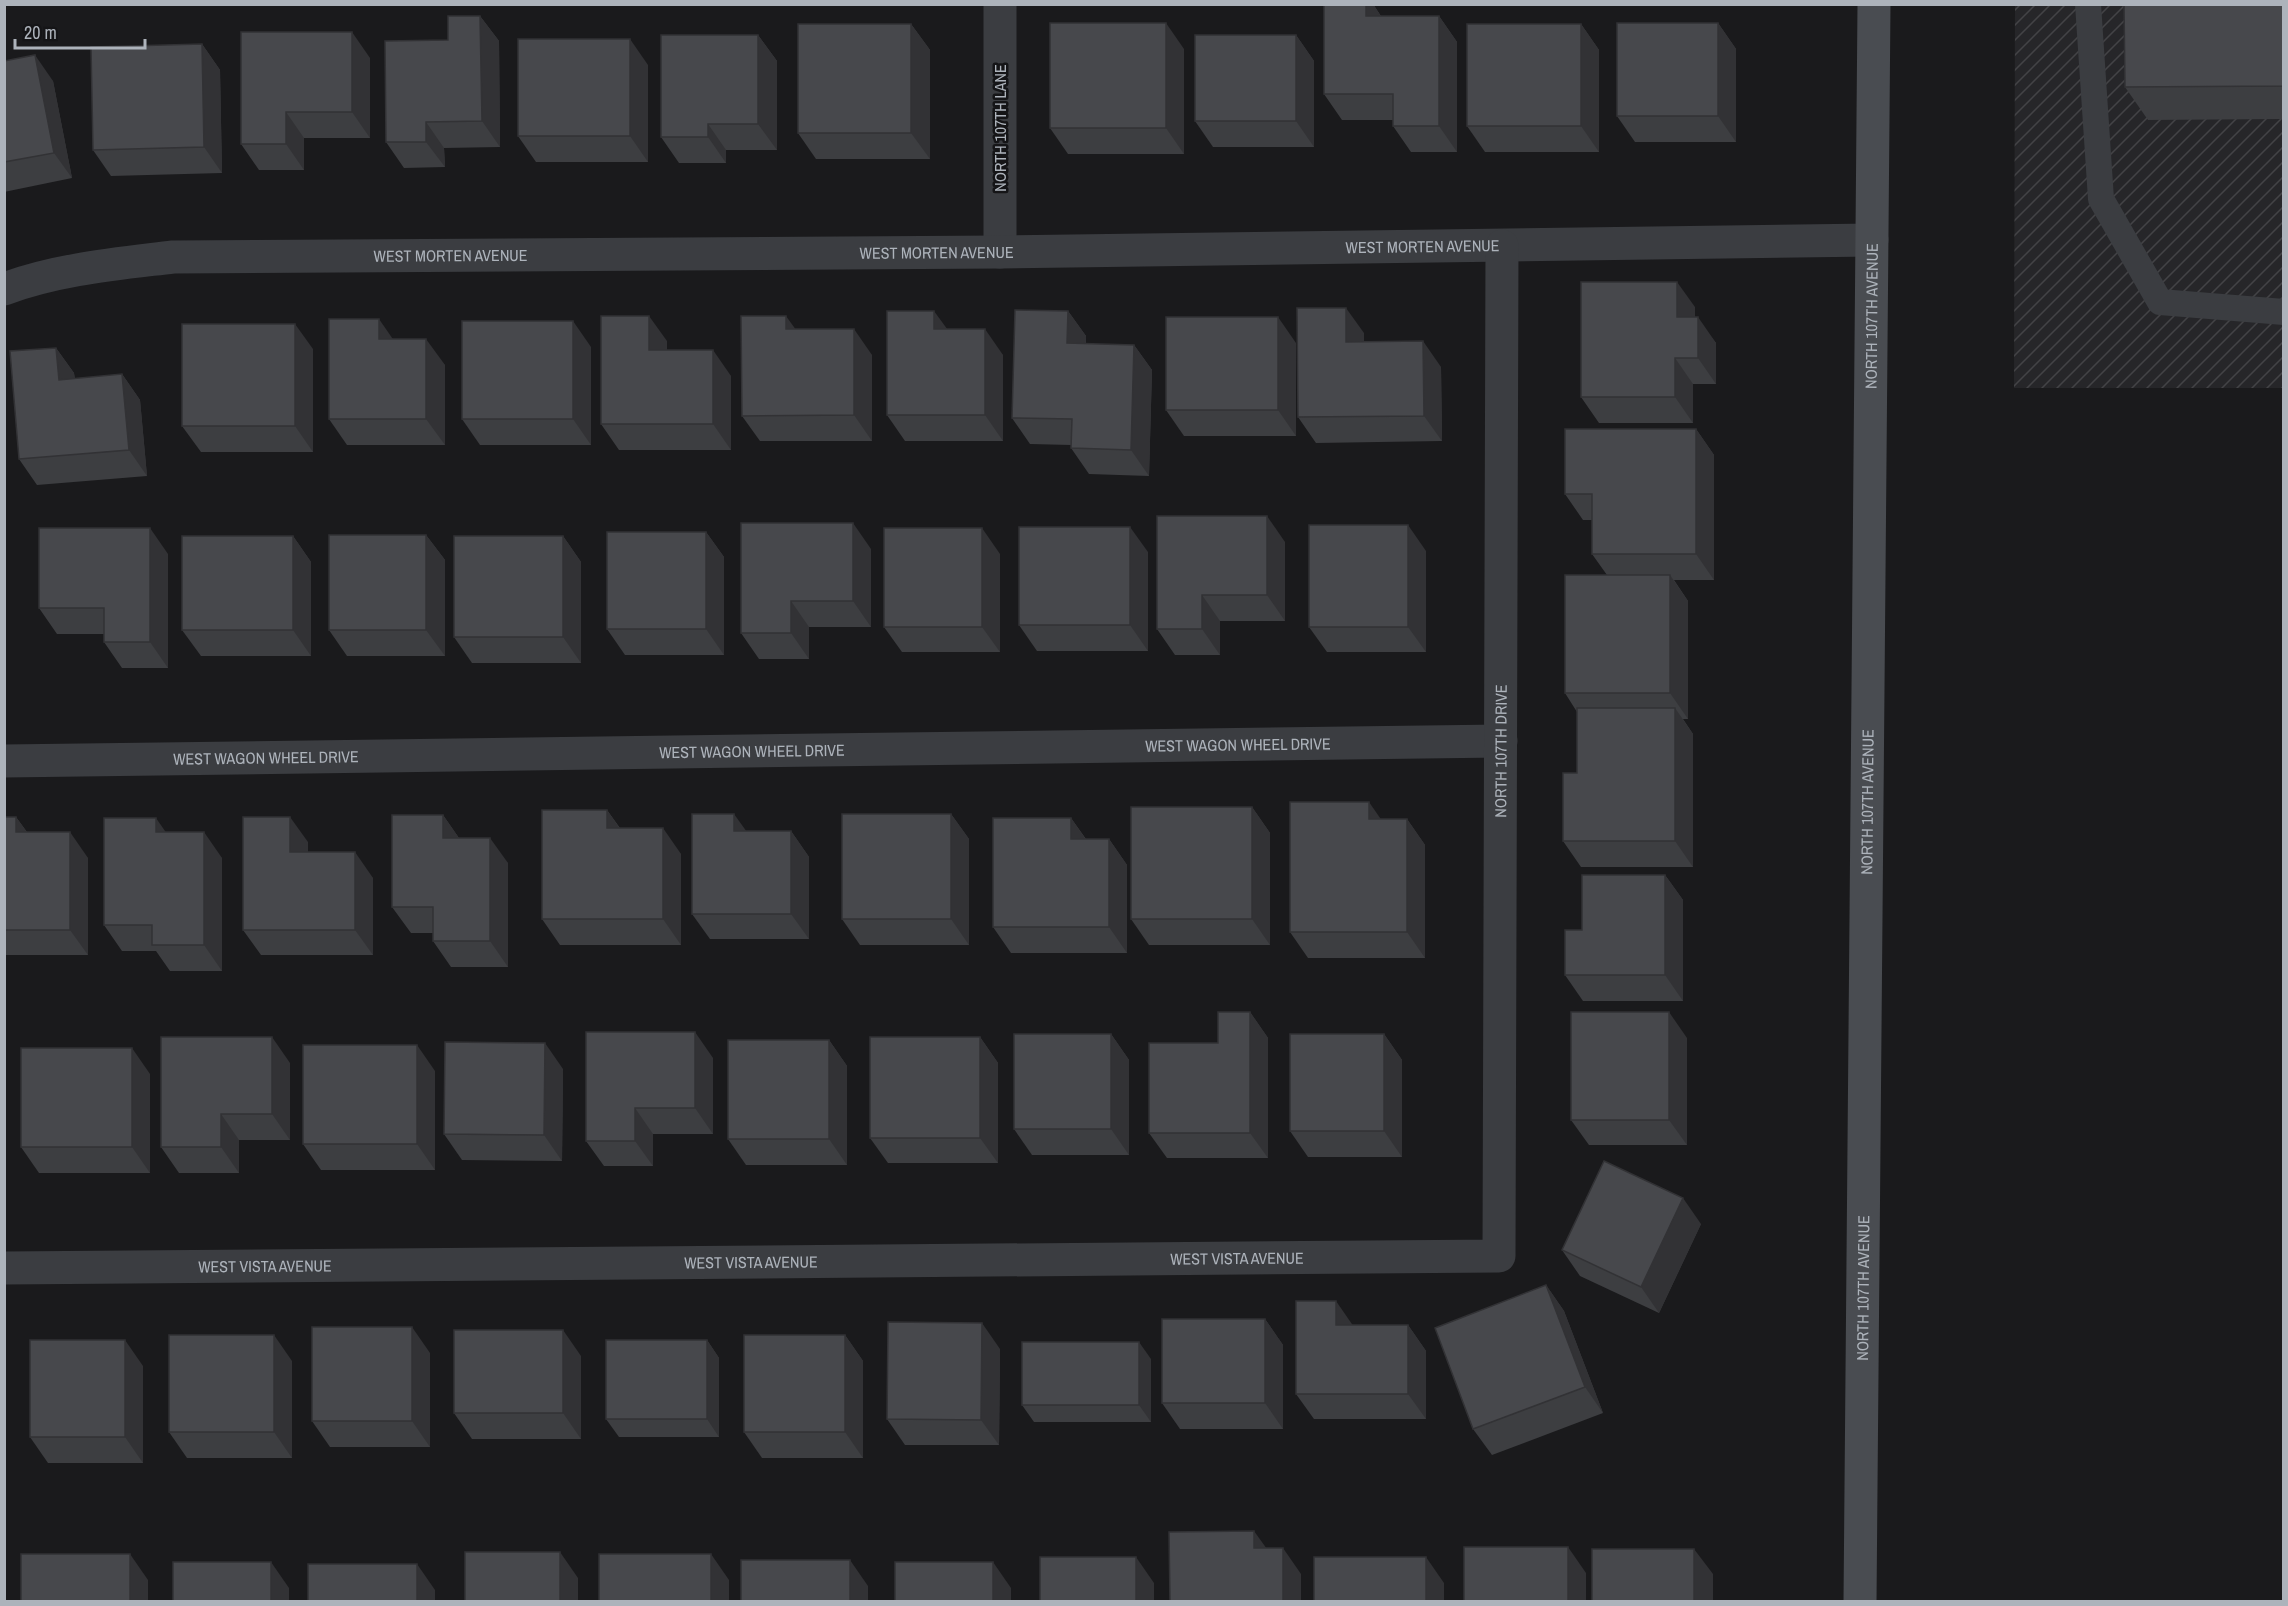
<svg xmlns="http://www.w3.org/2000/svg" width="2288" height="1606" viewBox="0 0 2288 1606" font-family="'Archivo Narrow',sans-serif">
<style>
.industrial{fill:url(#industrial-furrows)}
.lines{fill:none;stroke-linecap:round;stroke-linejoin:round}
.lane{stroke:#3b3d41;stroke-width:26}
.street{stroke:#3b3d41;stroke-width:33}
.secondary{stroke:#494c51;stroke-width:33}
.wall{fill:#3d3e41}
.shaded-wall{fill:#323235}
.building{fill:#47484c;stroke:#323235;stroke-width:1.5}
.labels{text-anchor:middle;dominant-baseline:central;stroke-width:5;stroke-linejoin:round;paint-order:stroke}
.street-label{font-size:16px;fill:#adb3bb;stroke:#151517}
</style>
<defs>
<pattern id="industrial-furrows" width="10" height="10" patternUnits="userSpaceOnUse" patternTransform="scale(1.5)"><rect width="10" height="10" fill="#262629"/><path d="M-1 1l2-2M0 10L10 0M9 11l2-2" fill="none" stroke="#434346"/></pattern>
</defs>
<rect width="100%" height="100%" fill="#1a1a1c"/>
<path class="industrial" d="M 2015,5 L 2283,5 L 2283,388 L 2014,388 Z"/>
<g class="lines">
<path class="lane" d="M 2088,4 L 2101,199 L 2160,302 L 2284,312"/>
<g class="street">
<path d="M 1000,4 L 1000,252"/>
<path id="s1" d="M 4,289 C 58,269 116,264 173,257 L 1000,252 L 1872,240"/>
<path id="s2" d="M 4,761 L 1501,741"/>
<path id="s3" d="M 4,1268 L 1499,1256 L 1502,246"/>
</g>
<path class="secondary" id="s4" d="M 1860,1602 L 1874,4"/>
</g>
<g class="wall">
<path d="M 1373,4 L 1381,16 L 1439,16 L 1457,42 L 1457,152 L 1411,152 L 1393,126 L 1393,120 L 1342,120 L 1324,94 Z"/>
<path d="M 2283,4 L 2283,119 L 2148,120 L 2125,87 Z"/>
<path d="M 480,16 L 499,41 L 500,147 L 444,148 L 445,167 L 404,168 L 386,142 Z"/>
<path d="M 1718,23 L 1736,49 L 1736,142 L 1635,142 L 1617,116 Z"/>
<path d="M 911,24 L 930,50 L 930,159 L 816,159 L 798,133 Z"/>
<path d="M 1581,24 L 1599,50 L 1599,152 L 1485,152 L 1467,126 Z"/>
<path d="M 241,32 L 370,58 L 370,138 L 304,138 L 304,170 L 259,170 L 241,144 Z"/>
<path d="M 758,35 L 777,61 L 777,150 L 726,150 L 726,163 L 679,163 L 661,137 Z"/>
<path d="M 1296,35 L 1314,61 L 1314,147 L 1213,147 L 1195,121 Z"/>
<path d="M 202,44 L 220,70 L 222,173 L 111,176 L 93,150 Z"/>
<path d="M 1184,49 L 1184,154 L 1068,154 L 1050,128 Z"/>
<path d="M 4,61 L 53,81 L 72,178 L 4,192 Z"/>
<path d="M 648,65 L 648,162 L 536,162 L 518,136 Z"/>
<path d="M 1695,307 L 1695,317 L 1716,343 L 1716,384 L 1693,384 L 1693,423 L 1599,423 L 1581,397 Z"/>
<path d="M 1068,311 L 1086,336 L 1086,344 L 1134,345 L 1152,370 L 1149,476 L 1089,474 L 1071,448 L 1071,445 L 1030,444 L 1012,418 Z"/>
<path d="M 795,329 L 872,355 L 872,441 L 760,441 L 742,416 Z"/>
<path d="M 947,329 L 1003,355 L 1003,441 L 905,441 L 887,415 Z"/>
<path d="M 1364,333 L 1364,342 L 1441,367 L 1442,441 L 1316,443 L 1298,417 Z"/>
<path d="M 393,339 L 445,365 L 445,445 L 347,445 L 329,419 Z"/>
<path d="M 667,341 L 667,350 L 731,376 L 731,450 L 619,450 L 601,424 Z"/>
<path d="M 1296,343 L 1296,436 L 1184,436 L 1166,410 Z"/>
<path d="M 591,347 L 591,445 L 480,445 L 462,419 Z"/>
<path d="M 56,348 L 74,373 L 75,379 L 122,374 L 140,400 L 147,476 L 37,485 L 19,459 Z"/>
<path d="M 313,349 L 313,452 L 201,452 L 182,426 Z"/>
<path d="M 1696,429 L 1714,455 L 1714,580 L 1674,580 L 1688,601 L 1688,719 L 1683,719 L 1693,734 L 1693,867 L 1581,867 L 1563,841 L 1577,773 L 1577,712 L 1565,693 L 1607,575 L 1592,554 L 1592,520 L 1583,520 L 1565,494 Z"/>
<path d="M 1157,516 L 1285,542 L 1285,621 L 1220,621 L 1220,655 L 1175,655 L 1157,629 Z"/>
<path d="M 706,532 L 724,557 L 724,655 L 625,655 L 607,629 Z"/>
<path d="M 426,535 L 445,560 L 445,656 L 347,656 L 329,630 Z"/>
<path d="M 293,536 L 311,562 L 311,656 L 201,656 L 182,630 Z"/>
<path d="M 563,536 L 581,562 L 581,663 L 472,663 L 454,637 Z"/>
<path d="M 871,549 L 871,627 L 809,627 L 809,659 L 759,659 L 741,633 Z"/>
<path d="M 1426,551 L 1426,652 L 1327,652 L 1309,627 Z"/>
<path d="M 1148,552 L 1148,651 L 1037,651 L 1019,625 Z"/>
<path d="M 168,554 L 168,668 L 122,668 L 104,642 L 104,634 L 57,634 L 39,608 Z"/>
<path d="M 1000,554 L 1000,652 L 902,652 L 884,627 Z"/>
<path d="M 1252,807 L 1270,833 L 1270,945 L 1149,945 L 1131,919 Z"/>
<path d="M 607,810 L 620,828 L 681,854 L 681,945 L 560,945 L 542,919 Z"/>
<path d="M 951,814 L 969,839 L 969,945 L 860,945 L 842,919 Z"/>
<path d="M 443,815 L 459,838 L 508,863 L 508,967 L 451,967 L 433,941 L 433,933 L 411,933 L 392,907 Z"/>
<path d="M 4,817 L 16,817 L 27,832 L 88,858 L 88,955 L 4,955 Z"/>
<path d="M 1071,818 L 1086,839 L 1109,839 L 1127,865 L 1127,953 L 1011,953 L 993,927 Z"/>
<path d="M 1407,819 L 1425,845 L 1425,958 L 1308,958 L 1290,932 Z"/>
<path d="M 791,831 L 809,857 L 809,939 L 710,939 L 692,914 Z"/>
<path d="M 167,832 L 222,858 L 222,971 L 170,971 L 156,951 L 122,951 L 104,925 Z"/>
<path d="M 308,842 L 308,852 L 373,878 L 373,955 L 261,955 L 243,930 Z"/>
<path d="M 1665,875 L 1683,900 L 1683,1001 L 1583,1001 L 1565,975 L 1582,930 Z"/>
<path d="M 1250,1012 L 1268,1038 L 1268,1158 L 1167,1158 L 1149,1133 L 1218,1043 Z"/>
<path d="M 586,1032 L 713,1058 L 713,1134 L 653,1134 L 653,1166 L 604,1166 L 586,1141 Z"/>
<path d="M 1111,1034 L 1129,1060 L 1129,1155 L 1032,1155 L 1014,1129 Z"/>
<path d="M 1384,1034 L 1402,1060 L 1402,1157 L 1308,1157 L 1290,1131 Z"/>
<path d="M 980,1037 L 998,1063 L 998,1163 L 888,1163 L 870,1138 Z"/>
<path d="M 1687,1038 L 1687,1145 L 1589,1145 L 1571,1120 Z"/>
<path d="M 829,1040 L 847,1066 L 847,1165 L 746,1165 L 728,1139 Z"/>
<path d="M 290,1063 L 290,1140 L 239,1140 L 239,1173 L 179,1173 L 161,1147 Z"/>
<path d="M 563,1069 L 562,1161 L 462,1160 L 444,1134 Z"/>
<path d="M 435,1071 L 435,1170 L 321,1170 L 303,1144 Z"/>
<path d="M 150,1074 L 150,1173 L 39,1173 L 21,1147 Z"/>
<path d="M 1701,1224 L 1659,1313 L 1580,1276 L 1562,1250 Z"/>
<path d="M 1546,1285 L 1564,1311 L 1603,1413 L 1492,1455 L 1473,1429 Z"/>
<path d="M 1265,1319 L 1283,1345 L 1283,1429 L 1180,1429 L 1162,1403 Z"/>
<path d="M 1354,1325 L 1408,1325 L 1426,1351 L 1426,1419 L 1314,1419 L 1296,1394 Z"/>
<path d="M 845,1335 L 863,1361 L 863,1458 L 762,1458 L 744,1432 Z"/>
<path d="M 707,1340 L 719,1358 L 719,1437 L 619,1437 L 606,1419 Z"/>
<path d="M 1000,1349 L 999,1445 L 905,1445 L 887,1419 Z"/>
<path d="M 430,1353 L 430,1447 L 330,1447 L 312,1421 Z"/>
<path d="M 581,1356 L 581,1439 L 472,1439 L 454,1413 Z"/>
<path d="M 1151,1359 L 1151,1422 L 1034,1422 L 1022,1405 Z"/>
<path d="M 292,1361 L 292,1458 L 187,1458 L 169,1432 Z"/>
<path d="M 143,1366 L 143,1463 L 48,1463 L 30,1437 Z"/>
</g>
<g class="shaded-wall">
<path d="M 1366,4 L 1373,4 L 1384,21 L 1366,16 Z"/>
<path d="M 480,16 L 499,41 L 500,147 L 482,121 Z"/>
<path d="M 1439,16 L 1457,42 L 1457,152 L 1439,126 Z"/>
<path d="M 1166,23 L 1184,49 L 1184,154 L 1166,128 Z"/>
<path d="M 1718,23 L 1736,49 L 1736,142 L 1718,116 Z"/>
<path d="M 911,24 L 930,50 L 930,159 L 911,133 Z"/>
<path d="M 1581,24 L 1599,50 L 1599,152 L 1581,126 Z"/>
<path d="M 352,32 L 370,58 L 370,138 L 352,112 Z"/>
<path d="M 758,35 L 777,61 L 777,150 L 758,124 Z"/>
<path d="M 1296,35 L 1314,61 L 1314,147 L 1296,121 Z"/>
<path d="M 630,39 L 648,65 L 648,162 L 630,136 Z"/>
<path d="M 202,44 L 220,70 L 222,173 L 204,147 Z"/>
<path d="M 35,55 L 53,81 L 72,178 L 54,153 Z"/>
<path d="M 286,112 L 304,138 L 304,170 L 286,144 Z"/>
<path d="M 426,122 L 444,148 L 445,167 L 426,142 Z"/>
<path d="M 708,124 L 726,150 L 726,163 L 708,137 Z"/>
<path d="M 1677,282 L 1695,307 L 1695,343 L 1677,317 Z"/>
<path d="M 1346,308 L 1364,333 L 1364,368 L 1346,342 Z"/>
<path d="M 934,311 L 953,337 L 934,329 Z"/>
<path d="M 1068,311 L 1086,336 L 1085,369 L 1067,343 Z"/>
<path d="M 649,316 L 667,341 L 667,376 L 649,350 Z"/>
<path d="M 786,316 L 804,341 L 786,329 Z"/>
<path d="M 1278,317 L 1296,343 L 1296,436 L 1278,410 Z"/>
<path d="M 1698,317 L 1716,343 L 1716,384 L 1698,358 Z"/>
<path d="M 379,319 L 397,345 L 379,339 Z"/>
<path d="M 573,321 L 591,347 L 591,445 L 573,419 Z"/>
<path d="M 295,324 L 313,349 L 313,452 L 295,426 Z"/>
<path d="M 854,329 L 872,355 L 872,441 L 854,415 Z"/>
<path d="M 985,329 L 1003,355 L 1003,441 L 985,415 Z"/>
<path d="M 426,339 L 445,365 L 445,445 L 426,419 Z"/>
<path d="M 1423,341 L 1441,367 L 1442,441 L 1424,416 Z"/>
<path d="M 1134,345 L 1152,370 L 1149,476 L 1131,450 Z"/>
<path d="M 56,348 L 74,373 L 77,406 L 59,380 Z"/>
<path d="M 713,350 L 731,376 L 731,450 L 713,424 Z"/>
<path d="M 1675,358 L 1693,384 L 1693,423 L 1675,397 Z"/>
<path d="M 122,374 L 140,400 L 147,476 L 129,450 Z"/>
<path d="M 1696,429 L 1714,455 L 1714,580 L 1696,554 Z"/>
<path d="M 1267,516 L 1285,542 L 1285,621 L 1267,595 Z"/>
<path d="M 853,523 L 871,549 L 871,627 L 853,601 Z"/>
<path d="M 1408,525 L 1426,551 L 1426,652 L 1408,627 Z"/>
<path d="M 1130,527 L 1148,552 L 1148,651 L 1130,625 Z"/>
<path d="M 150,528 L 168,554 L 168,668 L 150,642 Z"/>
<path d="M 982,528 L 1000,554 L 1000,652 L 982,627 Z"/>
<path d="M 706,532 L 724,557 L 724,655 L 706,629 Z"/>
<path d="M 426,535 L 445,560 L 445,656 L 426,630 Z"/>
<path d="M 293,536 L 311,562 L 311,656 L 293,630 Z"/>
<path d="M 563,536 L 581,562 L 581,663 L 563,637 Z"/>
<path d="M 1670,575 L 1688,601 L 1688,719 L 1670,693 Z"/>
<path d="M 1202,595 L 1220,621 L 1220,655 L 1202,629 Z"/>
<path d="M 791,601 L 809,627 L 809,659 L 791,633 Z"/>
<path d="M 1675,708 L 1693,734 L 1693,867 L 1675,841 Z"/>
<path d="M 1369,802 L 1387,828 L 1369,819 Z"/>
<path d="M 1252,807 L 1270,833 L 1270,945 L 1252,919 Z"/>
<path d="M 607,810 L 625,836 L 607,828 Z"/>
<path d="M 734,814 L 752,839 L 734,831 Z"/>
<path d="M 951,814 L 969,839 L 969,945 L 951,919 Z"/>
<path d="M 443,815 L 461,841 L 443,838 Z"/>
<path d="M 16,817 L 34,842 L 16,832 Z"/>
<path d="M 290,817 L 308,842 L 308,878 L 290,852 Z"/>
<path d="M 156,818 L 174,844 L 156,832 Z"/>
<path d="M 1071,818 L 1089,844 L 1071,839 Z"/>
<path d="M 1407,819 L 1425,845 L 1425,958 L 1407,932 Z"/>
<path d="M 663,828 L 681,854 L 681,945 L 663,919 Z"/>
<path d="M 791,831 L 809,857 L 809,939 L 791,914 Z"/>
<path d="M 70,832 L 88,858 L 88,955 L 70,930 Z"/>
<path d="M 204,832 L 222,858 L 222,971 L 204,945 Z"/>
<path d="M 490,838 L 508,863 L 508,967 L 490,941 Z"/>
<path d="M 1109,839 L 1127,865 L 1127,953 L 1109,927 Z"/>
<path d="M 355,852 L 373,878 L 373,955 L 355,930 Z"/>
<path d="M 1665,875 L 1683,900 L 1683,1001 L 1665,975 Z"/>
<path d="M 1250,1012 L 1268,1038 L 1268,1158 L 1250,1133 Z"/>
<path d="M 1669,1012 L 1687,1038 L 1687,1145 L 1669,1120 Z"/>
<path d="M 695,1032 L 713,1058 L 713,1134 L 695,1108 Z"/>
<path d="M 1111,1034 L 1129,1060 L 1129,1155 L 1111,1129 Z"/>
<path d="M 1384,1034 L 1402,1060 L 1402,1157 L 1384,1131 Z"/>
<path d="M 272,1037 L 290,1063 L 290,1140 L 272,1114 Z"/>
<path d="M 980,1037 L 998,1063 L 998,1163 L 980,1138 Z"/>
<path d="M 829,1040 L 847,1066 L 847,1165 L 829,1139 Z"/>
<path d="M 545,1043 L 563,1069 L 562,1161 L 544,1135 Z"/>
<path d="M 417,1045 L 435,1071 L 435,1170 L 417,1144 Z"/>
<path d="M 132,1048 L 150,1074 L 150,1173 L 132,1147 Z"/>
<path d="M 635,1108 L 653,1134 L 653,1166 L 635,1141 Z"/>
<path d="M 221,1114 L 239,1140 L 239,1173 L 221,1147 Z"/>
<path d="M 1683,1198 L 1701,1224 L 1659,1313 L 1641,1287 Z"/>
<path d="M 1546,1285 L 1564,1311 L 1603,1413 L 1585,1387 Z"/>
<path d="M 1336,1301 L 1354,1327 L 1336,1325 Z"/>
<path d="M 1265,1319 L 1283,1345 L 1283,1429 L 1265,1403 Z"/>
<path d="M 982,1323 L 1000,1349 L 999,1445 L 981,1420 Z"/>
<path d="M 1408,1325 L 1426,1351 L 1426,1419 L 1408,1394 Z"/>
<path d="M 412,1327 L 430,1353 L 430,1447 L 412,1421 Z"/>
<path d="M 563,1330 L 581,1356 L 581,1439 L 563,1413 Z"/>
<path d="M 274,1335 L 292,1361 L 292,1458 L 274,1432 Z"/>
<path d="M 845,1335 L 863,1361 L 863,1458 L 845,1432 Z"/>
<path d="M 125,1340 L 143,1366 L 143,1463 L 125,1437 Z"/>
<path d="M 707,1340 L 719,1358 L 719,1437 L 707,1419 Z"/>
<path d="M 1139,1342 L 1151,1359 L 1151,1422 L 1139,1405 Z"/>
<path d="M 1254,1531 L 1272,1556 L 1254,1548 Z"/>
<path d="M 1568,1547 L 1586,1573 L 1586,1602 L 1568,1602 Z"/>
<path d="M 1283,1548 L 1301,1574 L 1301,1602 L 1283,1602 Z"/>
<path d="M 1694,1549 L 1713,1574 L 1713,1602 L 1694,1602 Z"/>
<path d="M 560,1552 L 578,1578 L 578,1602 L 560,1602 Z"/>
<path d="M 130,1554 L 148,1580 L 148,1602 L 130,1602 Z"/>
<path d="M 711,1554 L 729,1580 L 729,1602 L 711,1602 Z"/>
<path d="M 1136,1557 L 1154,1583 L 1154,1602 L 1136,1602 Z"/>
<path d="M 1426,1557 L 1444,1583 L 1444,1602 L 1426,1602 Z"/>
<path d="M 850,1560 L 868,1586 L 868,1602 L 850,1602 Z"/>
<path d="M 271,1562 L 289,1588 L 289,1602 L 271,1602 Z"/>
<path d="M 993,1562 L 1011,1588 L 1011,1602 L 993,1602 Z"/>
<path d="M 417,1564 L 435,1590 L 435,1602 L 417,1602 Z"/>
</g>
<g class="building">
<path d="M 1324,4 L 1366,4 L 1366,16 L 1439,16 L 1439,126 L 1393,126 L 1393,94 L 1324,94 Z"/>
<path d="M 2124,4 L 2283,4 L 2283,86 L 2125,87 Z"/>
<path d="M 448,16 L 480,16 L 482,121 L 426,122 L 426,142 L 386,142 L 385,41 L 448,40 Z"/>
<rect x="1050" y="23" width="116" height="105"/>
<rect x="1617" y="23" width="101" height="93"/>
<rect x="798" y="24" width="113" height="109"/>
<rect x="1467" y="24" width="114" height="102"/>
<path d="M 241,32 L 352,32 L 352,112 L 286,112 L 286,144 L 241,144 Z"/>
<path d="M 661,35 L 758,35 L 758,124 L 708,124 L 708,137 L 661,137 Z"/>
<rect x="1195" y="35" width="101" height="86"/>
<rect x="518" y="39" width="112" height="97"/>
<path d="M 202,44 L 204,147 L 93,150 L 91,47 Z"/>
<path d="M 35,55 L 54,153 L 4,162 L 4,61 Z"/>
<path d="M 1581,282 L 1677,282 L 1677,317 L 1698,317 L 1698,358 L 1675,358 L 1675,397 L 1581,397 Z"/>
<path d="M 1297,308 L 1346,308 L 1346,342 L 1423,341 L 1424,416 L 1298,417 Z"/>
<path d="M 1015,310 L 1068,311 L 1067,343 L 1134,345 L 1131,450 L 1071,448 L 1072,419 L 1012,418 Z"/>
<path d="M 887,311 L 934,311 L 934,329 L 985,329 L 985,415 L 887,415 Z"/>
<path d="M 601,316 L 649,316 L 649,350 L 713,350 L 713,424 L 601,424 Z"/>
<path d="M 741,316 L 786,316 L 786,329 L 854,329 L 854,415 L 742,416 Z"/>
<rect x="1166" y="317" width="112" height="93"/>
<path d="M 329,319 L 379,319 L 379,339 L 426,339 L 426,419 L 329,419 Z"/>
<rect x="462" y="321" width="111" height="98"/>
<rect x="182" y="324" width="113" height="102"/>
<path d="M 56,348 L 59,380 L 122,374 L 129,450 L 19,459 L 10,351 Z"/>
<path d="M 1565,429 L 1696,429 L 1696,554 L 1592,554 L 1592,494 L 1565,494 Z"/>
<path d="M 1157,516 L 1267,516 L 1267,595 L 1202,595 L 1202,629 L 1157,629 Z"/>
<path d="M 741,523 L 853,523 L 853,601 L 791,601 L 791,633 L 741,633 Z"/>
<rect x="1309" y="525" width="99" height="102"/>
<rect x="1019" y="527" width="111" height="98"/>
<path d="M 39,528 L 150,528 L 150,642 L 104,642 L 104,608 L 39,608 Z"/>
<rect x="884" y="528" width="98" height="99"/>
<rect x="607" y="532" width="99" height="97"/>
<rect x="329" y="535" width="97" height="95"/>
<rect x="182" y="536" width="111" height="94"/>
<rect x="454" y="536" width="109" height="101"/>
<rect x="1565" y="575" width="105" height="118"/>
<path d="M 1577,708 L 1675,708 L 1675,841 L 1563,841 L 1563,773 L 1577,773 Z"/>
<path d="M 1290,802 L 1369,802 L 1369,819 L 1407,819 L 1407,932 L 1290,932 Z"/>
<rect x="1131" y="807" width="121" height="112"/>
<path d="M 542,810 L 607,810 L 607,828 L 663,828 L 663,919 L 542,919 Z"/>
<path d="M 692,814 L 734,814 L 734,831 L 791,831 L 791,914 L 692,914 Z"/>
<rect x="842" y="814" width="109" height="105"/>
<path d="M 392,815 L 443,815 L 443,838 L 490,838 L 490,941 L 433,941 L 433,907 L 392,907 Z"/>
<path d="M 4,817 L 16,817 L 16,832 L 70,832 L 70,930 L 4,930 Z"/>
<path d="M 243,817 L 290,817 L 290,852 L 355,852 L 355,930 L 243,930 Z"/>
<path d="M 104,818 L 156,818 L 156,832 L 204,832 L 204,945 L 152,945 L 152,925 L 104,925 Z"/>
<path d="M 993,818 L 1071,818 L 1071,839 L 1109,839 L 1109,927 L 993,927 Z"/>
<path d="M 1582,875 L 1665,875 L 1665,975 L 1565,975 L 1565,930 L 1582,930 Z"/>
<path d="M 1218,1012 L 1250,1012 L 1250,1133 L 1149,1133 L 1149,1043 L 1218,1043 Z"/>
<rect x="1571" y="1012" width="98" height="108"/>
<path d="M 586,1032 L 695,1032 L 695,1108 L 635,1108 L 635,1141 L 586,1141 Z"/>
<rect x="1014" y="1034" width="97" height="95"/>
<rect x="1290" y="1034" width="94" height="97"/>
<path d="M 161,1037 L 272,1037 L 272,1114 L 221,1114 L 221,1147 L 161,1147 Z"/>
<rect x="870" y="1037" width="110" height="101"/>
<rect x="728" y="1040" width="101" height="99"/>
<path d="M 445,1042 L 545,1043 L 544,1135 L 444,1134 Z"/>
<rect x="303" y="1045" width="114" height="99"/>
<rect x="21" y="1048" width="111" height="99"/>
<path d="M 1604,1161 L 1683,1198 L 1641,1287 L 1562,1250 Z"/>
<path d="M 1546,1285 L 1585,1387 L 1473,1429 L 1435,1328 Z"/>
<path d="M 1296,1301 L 1336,1301 L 1336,1325 L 1408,1325 L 1408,1394 L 1296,1394 Z"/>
<rect x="1162" y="1319" width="103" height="84"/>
<path d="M 888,1322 L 982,1323 L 981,1420 L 887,1419 Z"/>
<rect x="312" y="1327" width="100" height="94"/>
<rect x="454" y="1330" width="109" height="83"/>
<rect x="169" y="1335" width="105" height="97"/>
<rect x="744" y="1335" width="101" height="97"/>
<rect x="30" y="1340" width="95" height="97"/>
<rect x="606" y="1340" width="101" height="79"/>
<rect x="1022" y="1342" width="117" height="63"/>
<path d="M 1254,1531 L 1254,1548 L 1283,1548 L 1283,1602 L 1170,1602 L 1169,1532 Z"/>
<rect x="1464" y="1547" width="104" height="55"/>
<rect x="1592" y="1549" width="102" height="53"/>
<rect x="465" y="1552" width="95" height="50"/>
<rect x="21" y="1554" width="109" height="48"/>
<rect x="599" y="1554" width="112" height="48"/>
<rect x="1040" y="1557" width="96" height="45"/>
<rect x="1314" y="1557" width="112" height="45"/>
<rect x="741" y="1560" width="109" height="42"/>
<rect x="173" y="1562" width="98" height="40"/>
<rect x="895" y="1562" width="98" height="40"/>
<rect x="308" y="1564" width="109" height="38"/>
</g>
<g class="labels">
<g class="street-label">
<text transform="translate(1000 128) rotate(-90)">NORTH 107TH LANE</text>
<text stroke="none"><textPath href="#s1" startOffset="1422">WEST MORTEN AVENUE</textPath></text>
<text stroke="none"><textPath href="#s1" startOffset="936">WEST MORTEN AVENUE</textPath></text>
<text stroke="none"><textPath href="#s1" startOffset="450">WEST MORTEN AVENUE</textPath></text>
<text stroke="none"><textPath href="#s4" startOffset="1286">NORTH 107TH AVENUE</textPath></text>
<text stroke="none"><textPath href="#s2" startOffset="1234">WEST WAGON WHEEL DRIVE</textPath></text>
<text stroke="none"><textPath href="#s2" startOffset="748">WEST WAGON WHEEL DRIVE</textPath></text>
<text stroke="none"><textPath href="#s3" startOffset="2000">NORTH 107TH DRIVE</textPath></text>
<text stroke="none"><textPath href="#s2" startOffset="262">WEST WAGON WHEEL DRIVE</textPath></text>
<text stroke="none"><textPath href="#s4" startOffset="800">NORTH 107TH AVENUE</textPath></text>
<text stroke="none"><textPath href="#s3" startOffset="1233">WEST VISTA AVENUE</textPath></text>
<text stroke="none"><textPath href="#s3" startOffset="747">WEST VISTA AVENUE</textPath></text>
<text stroke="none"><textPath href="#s3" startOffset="261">WEST VISTA AVENUE</textPath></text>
<text stroke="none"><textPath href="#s4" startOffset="314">NORTH 107TH AVENUE</textPath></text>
</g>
</g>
<rect width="2288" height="1606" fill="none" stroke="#adb3bb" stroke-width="12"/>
<path d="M15 39v9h130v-9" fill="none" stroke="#adb3bb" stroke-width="3"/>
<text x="24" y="39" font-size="18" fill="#adb3bb" stroke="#151517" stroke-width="4.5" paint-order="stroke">20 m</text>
</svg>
